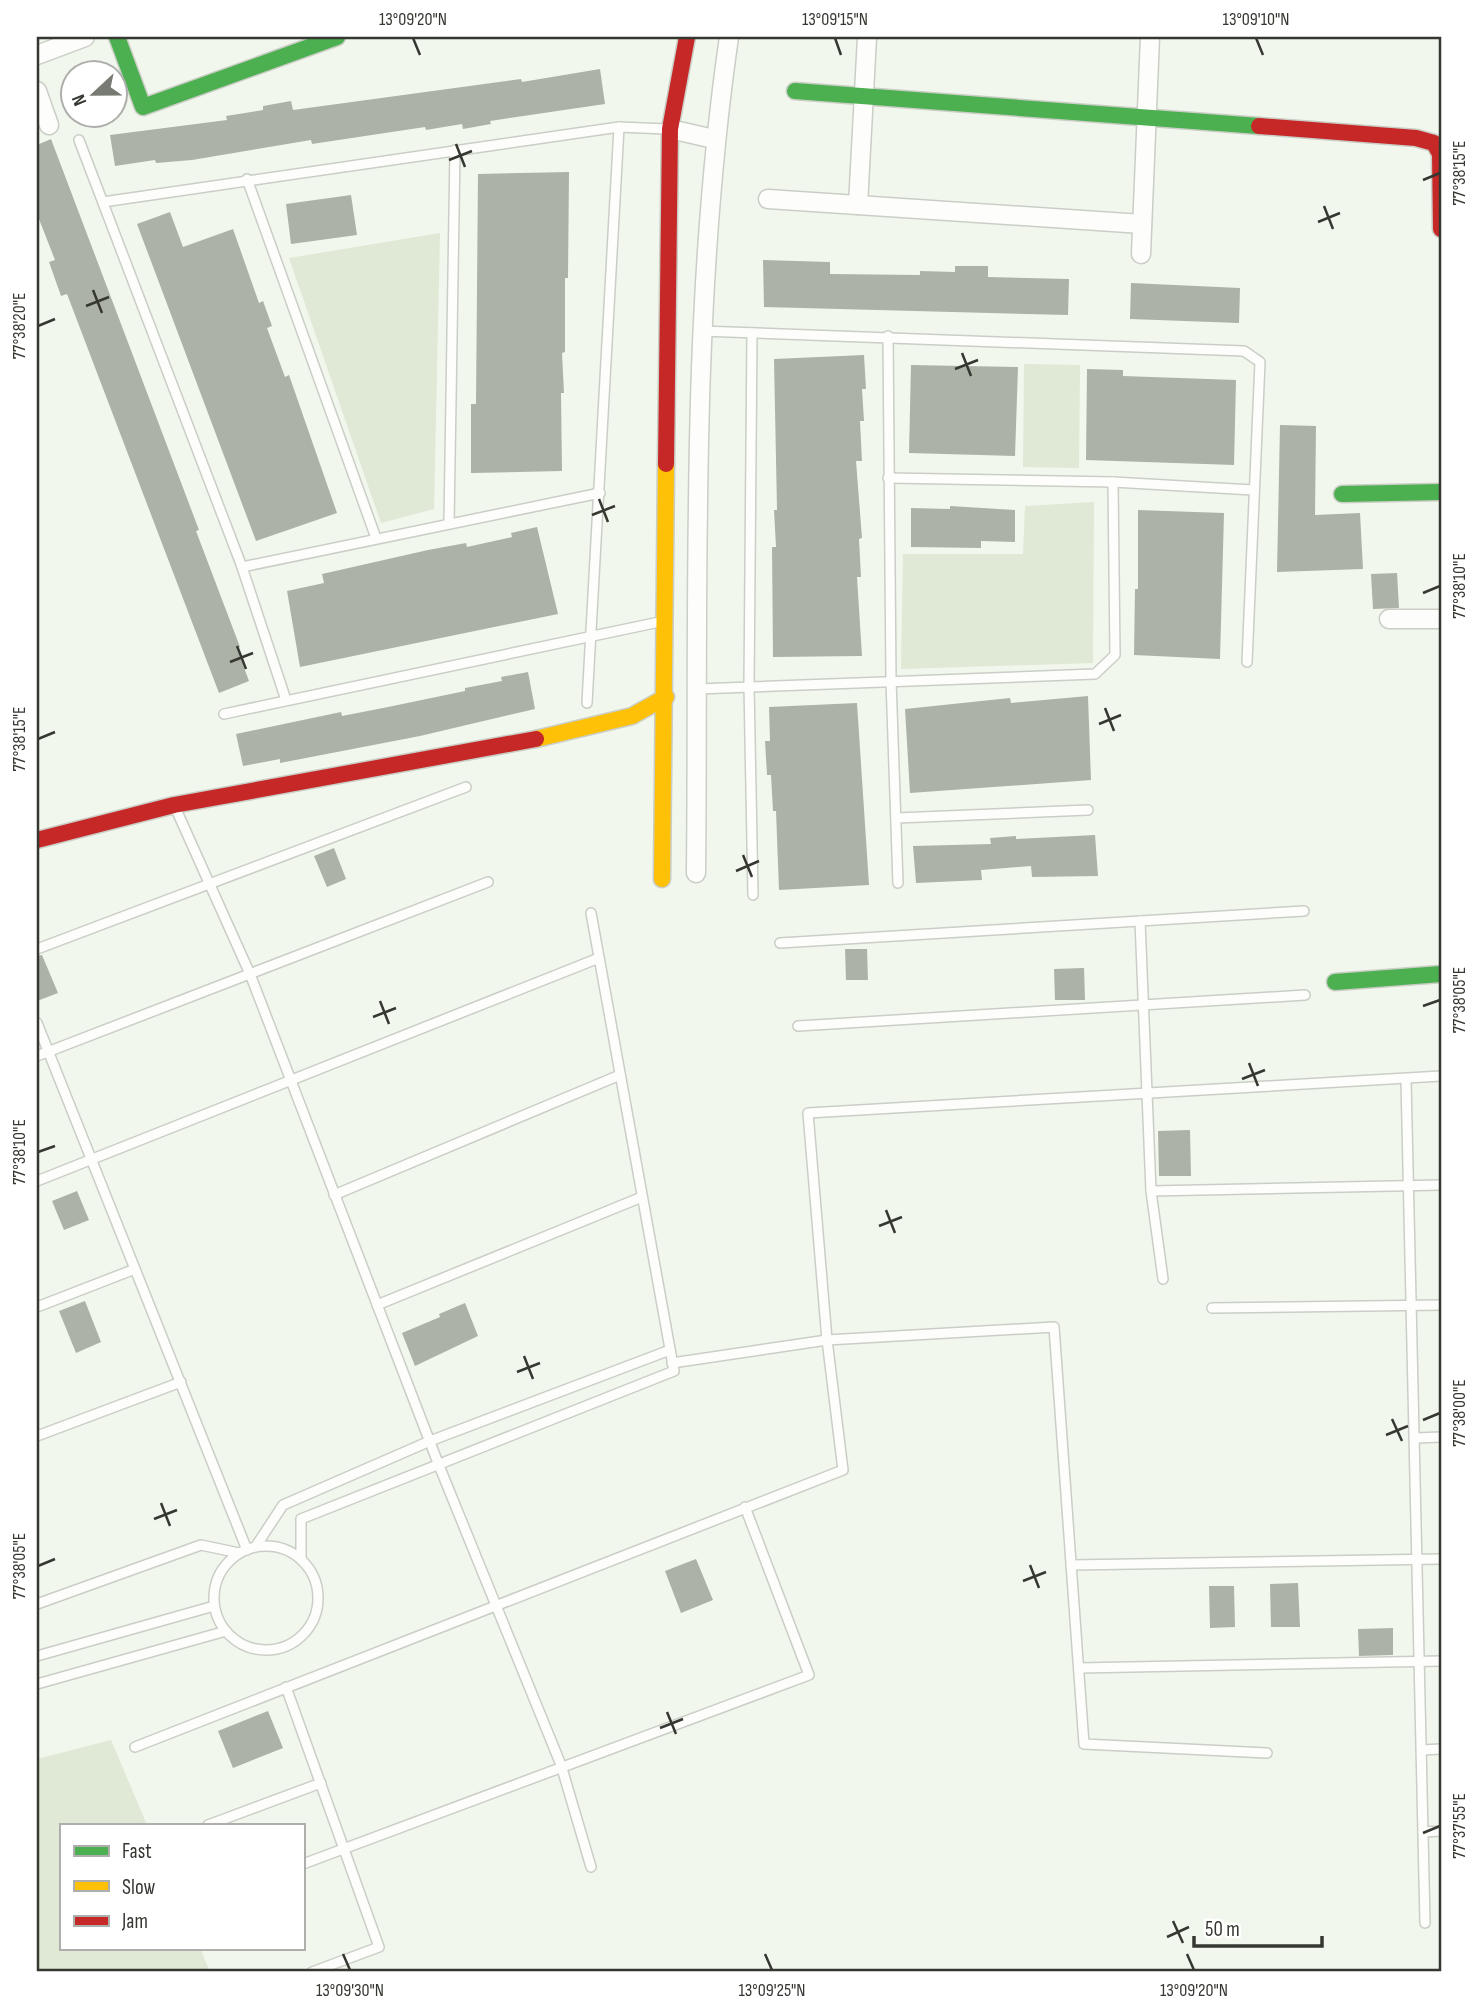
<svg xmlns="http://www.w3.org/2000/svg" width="1478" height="2009" viewBox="0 0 1478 2009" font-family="'Sofia Sans Condensed',sans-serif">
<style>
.green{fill:#e0e8d6}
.building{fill:#adb2a6}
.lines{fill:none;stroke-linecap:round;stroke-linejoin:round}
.lane-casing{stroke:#cacec6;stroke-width:12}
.street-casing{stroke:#cacec6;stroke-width:21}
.fast-casing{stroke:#cacec6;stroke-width:19}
.slow-casing{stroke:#cacec6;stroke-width:19}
.jam-casing{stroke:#cacec6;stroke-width:19}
.lane{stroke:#fdfefc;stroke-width:9}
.street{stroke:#fdfefc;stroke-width:18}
.fast{stroke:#4caf50;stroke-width:16}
.slow{stroke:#ffc107;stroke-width:16}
.jam{stroke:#c62828;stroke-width:16}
.ticks{fill:none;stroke:#353831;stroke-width:2.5}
.neatline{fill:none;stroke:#353831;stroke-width:2.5}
.ticks-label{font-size:18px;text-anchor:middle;fill:#353831}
</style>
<rect width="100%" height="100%" fill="#f2f7ed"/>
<g class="green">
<path d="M 440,233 L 434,509 L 381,523 L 289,258 Z"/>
<path d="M 1024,364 L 1080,365 L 1079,468 L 1023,467 Z"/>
<path d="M 1094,502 L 1093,663 L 901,669 L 903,554 L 1023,554 L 1025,506 Z"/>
<path d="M 111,1740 L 147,1825 L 61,1825 L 61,1948 L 200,1948 L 210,1972 L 37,1972 L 37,1759 Z"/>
</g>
<g class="building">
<path d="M 600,69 L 605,104 L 490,121 L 491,124 L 463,129 L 462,124 L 426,130 L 425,127 L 312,144 L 311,140 L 192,160 L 156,163 L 155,160 L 115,166 L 110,135 L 227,120 L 226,116 L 263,110 L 263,106 L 291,101 L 293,110 L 521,79 L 522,82 Z"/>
<path d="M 51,139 L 199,530 L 196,531 L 240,647 L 237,649 L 249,681 L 219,693 L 67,294 L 61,296 L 49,262 L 55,260 L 37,214 L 37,145 Z"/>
<path d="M 569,172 L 568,278 L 565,278 L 565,352 L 562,353 L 564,393 L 561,393 L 562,471 L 471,473 L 471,404 L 476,404 L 478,174 Z"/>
<path d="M 351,195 L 357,235 L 291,244 L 286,204 Z"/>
<path d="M 170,212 L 183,247 L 233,229 L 259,303 L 263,301 L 272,326 L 267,328 L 285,377 L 289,375 L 337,513 L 256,541 L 137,224 Z"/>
<path d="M 763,260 L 830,262 L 830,274 L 920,275 L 920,271 L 955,272 L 955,266 L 988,266 L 988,277 L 1069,279 L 1068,315 L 764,307 Z"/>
<path d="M 1131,283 L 1240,288 L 1239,323 L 1130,319 Z"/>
<path d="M 864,355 L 866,389 L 862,389 L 864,421 L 860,421 L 862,461 L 856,461 L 862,538 L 859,539 L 861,577 L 857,577 L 862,656 L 773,657 L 772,547 L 776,547 L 774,510 L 777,510 L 774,359 Z"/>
<path d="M 911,365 L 1018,367 L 1015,456 L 909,453 Z"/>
<path d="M 1087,369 L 1123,370 L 1123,376 L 1236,380 L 1234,465 L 1086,460 Z"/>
<path d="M 1280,425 L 1316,426 L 1315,515 L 1360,513 L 1363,569 L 1277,572 Z"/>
<path d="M 950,506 L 1015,510 L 1015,542 L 981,541 L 981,548 L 911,547 L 911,508 L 950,509 Z"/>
<path d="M 1138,510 L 1224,513 L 1220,659 L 1134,655 L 1135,589 L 1138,589 Z"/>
<path d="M 537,527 L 558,614 L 300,667 L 287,591 L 324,583 L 322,574 L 428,550 L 466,543 L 467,547 L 512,537 L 511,533 Z"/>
<path d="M 1397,573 L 1399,608 L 1373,609 L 1371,574 Z"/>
<path d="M 528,672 L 535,709 L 420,736 L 280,763 L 280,759 L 243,766 L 236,734 L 341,712 L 342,716 L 388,707 L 465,691 L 465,688 L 502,681 L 501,677 Z"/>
<path d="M 1088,696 L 1091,780 L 910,793 L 905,709 L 1010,698 L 1011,703 Z"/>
<path d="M 857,703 L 869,885 L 779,890 L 776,811 L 773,811 L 771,775 L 767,775 L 765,741 L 770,741 L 769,707 Z"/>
<path d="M 1095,835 L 1098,876 L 1032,877 L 1031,866 L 981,870 L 982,880 L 916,883 L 913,846 L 991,844 L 990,838 L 1016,836 L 1016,839 Z"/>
<path d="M 334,848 L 346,879 L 327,887 L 314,856 Z"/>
<path d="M 845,949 L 867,949 L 868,980 L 846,980 Z"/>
<path d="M 42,955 L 58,993 L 37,1001 L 37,956 Z"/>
<path d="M 1084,968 L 1085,1000 L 1055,1000 L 1054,969 Z"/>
<path d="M 1190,1130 L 1191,1176 L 1159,1176 L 1158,1131 Z"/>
<path d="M 77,1191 L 89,1220 L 64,1230 L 52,1201 Z"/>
<path d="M 85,1301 L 101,1342 L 76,1353 L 59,1311 Z"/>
<path d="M 465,1303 L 478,1336 L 415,1366 L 402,1333 L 440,1317 L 439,1314 Z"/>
<path d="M 696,1559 L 713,1600 L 681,1613 L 665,1571 Z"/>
<path d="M 1298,1583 L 1300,1627 L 1271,1627 L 1270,1584 Z"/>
<path d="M 1209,1586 L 1234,1586 L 1235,1627 L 1210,1628 Z"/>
<path d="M 1393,1628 L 1393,1655 L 1359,1656 L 1358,1629 Z"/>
<path d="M 268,1711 L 283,1748 L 233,1768 L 218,1731 Z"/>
</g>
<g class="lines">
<g class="lane-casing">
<g id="lane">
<path d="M 79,140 L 242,567 L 286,700"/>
<path d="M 247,179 L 376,538"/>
<path d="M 103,202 L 619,127 L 667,129"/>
<path d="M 701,331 L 1244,351 L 1260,362 L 1247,662"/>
<path d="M 752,333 L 749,686 L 753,895"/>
<path d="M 888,336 L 891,680 L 898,883"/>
<path d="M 888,478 L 1113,482 L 1253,490"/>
<path d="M 449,523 L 455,150"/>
<path d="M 242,567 L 600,493"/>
<path d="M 698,689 L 1095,674 L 1115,655 L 1113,482"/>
<path d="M 587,703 L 619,127"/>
<path d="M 224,714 L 664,621"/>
<path d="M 175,807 L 250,974 L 438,1463 L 561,1765 L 591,1867"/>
<path d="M 897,818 L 1088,810"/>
<path d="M 1140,921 L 1151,1191 L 1163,1279"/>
<path d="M 780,943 L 1304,911"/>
<path d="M 37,949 L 466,787"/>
<path d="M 37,1023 L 247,1550"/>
<path d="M 798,1026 L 1305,995"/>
<path d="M 37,1056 L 488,882"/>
<path d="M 1406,1079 L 1425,1923"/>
<path d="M 37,1181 L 599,958"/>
<path d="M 1151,1191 L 1441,1185"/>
<path d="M 334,1195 L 620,1075"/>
<path d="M 377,1305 L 642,1197"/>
<path d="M 37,1307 L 135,1269"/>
<path d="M 1212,1308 L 1441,1305"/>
<path d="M 672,1363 L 827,1340 L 1054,1327 L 1084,1744 L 1267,1753"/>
<path d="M 37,1436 L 181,1382"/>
<path d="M 1416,1438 L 1441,1437"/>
<circle cx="266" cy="1598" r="52"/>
<path d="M 256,1546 L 283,1505 L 430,1441 L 670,1350"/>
<path d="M 301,1559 L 301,1519 L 674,1371 L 591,913"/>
<path d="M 1071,1565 L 1441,1559"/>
<path d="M 37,1604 L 201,1545 L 239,1553"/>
<path d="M 37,1656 L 214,1606"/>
<path d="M 1079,1668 L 1441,1661"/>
<path d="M 37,1684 L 226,1631"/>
<path d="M 286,1687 L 379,1947 L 312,1972"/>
<path d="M 135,1747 L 843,1470 L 827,1340 L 808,1113 L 1441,1076"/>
<path d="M 1422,1750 L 1441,1749"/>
<path d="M 208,1825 L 321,1783"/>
<path d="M 1423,1832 L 1441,1831"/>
<path d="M 303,1864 L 809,1675 L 745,1507"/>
</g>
</g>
<g class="street-casing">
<g id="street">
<path d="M 37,55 L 85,37"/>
<path d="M 37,91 L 49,125"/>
<path d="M 670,129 L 714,139"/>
<path d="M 768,199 L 1142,224"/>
<path d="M 858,205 L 867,37"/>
<path d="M 1141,254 L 1150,37"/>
<path d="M 1389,619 L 1441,619"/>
<path d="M 696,873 C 699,594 689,313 729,37"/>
</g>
</g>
<g class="fast-casing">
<g id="fast">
<path d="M 117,37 L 143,107 L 337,37"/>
<path d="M 795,91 L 1259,126"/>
<path d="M 1342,494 L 1441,492"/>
<path d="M 1335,982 L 1441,974"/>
</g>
</g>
<g class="slow-casing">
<g id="slow">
<path d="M 536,739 L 632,716 L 666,697"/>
<path d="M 662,879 L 666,464"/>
</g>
</g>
<g class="jam-casing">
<g id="jam">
<path d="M 1259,126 L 1416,138 L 1434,143 L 1440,154 L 1441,229"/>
<path d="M 666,464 L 670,129 L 687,37"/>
<path d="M 37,840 L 174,805 L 536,739"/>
</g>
</g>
<use href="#lane" class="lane"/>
<use href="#street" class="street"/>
<use href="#fast" class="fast"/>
<use href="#slow" class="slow"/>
<use href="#jam" class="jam"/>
</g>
<path class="ticks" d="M 413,38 L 420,55M 835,38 L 841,55M 1256,38 L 1263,55M 456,144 L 465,167M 449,160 L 472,151M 1423,180 L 1440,173M 1324,206 L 1333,229M 1318,222 L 1340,213M 93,290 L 102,313M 86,306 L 109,297M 38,326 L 55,319M 962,353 L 971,376M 955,369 L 978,360M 599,499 L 608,522M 592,515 L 615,506M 1423,593 L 1440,586M 237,646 L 246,669M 230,662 L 253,653M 1105,708 L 1114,731M 1099,724 L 1121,715M 38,739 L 55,732M 743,855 L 752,877M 736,871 L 759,861M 380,1001 L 389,1024M 1423,1006 L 1440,1000M 373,1017 L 396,1008M 1249,1063 L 1258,1086M 1242,1079 L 1265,1070M 38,1152 L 55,1146M 886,1210 L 895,1233M 879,1226 L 902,1217M 524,1356 L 533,1379M 517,1372 L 540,1363M 1392,1419 L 1402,1441M 1423,1420 L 1440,1413M 1386,1435 L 1408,1426M 161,1503 L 170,1526M 154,1519 L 177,1510M 1030,1565 L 1039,1588M 38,1566 L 55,1559M 1023,1581 L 1046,1572M 667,1712 L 676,1734M 660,1728 L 683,1719M 1423,1833 L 1440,1826M 1173,1921 L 1183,1943M 1167,1937 L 1189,1927M 343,1954 L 350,1970M 765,1954 L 772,1970M 1187,1954 L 1194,1970"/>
<rect width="1478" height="2009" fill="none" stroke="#ffffff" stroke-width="77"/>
<rect x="60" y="1824" width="245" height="126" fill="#ffffff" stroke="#aeafad" stroke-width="2"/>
<rect x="74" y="1846" width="35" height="10" fill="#4caf50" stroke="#aeafad" stroke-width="2"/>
<text x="122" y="1858" font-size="21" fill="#353831">Fast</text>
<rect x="74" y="1881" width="35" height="10" fill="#ffc107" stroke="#aeafad" stroke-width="2"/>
<text x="122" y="1894" font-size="21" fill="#353831">Slow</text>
<rect x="74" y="1916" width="35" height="10" fill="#c62828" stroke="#aeafad" stroke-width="2"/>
<text x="122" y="1928" font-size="21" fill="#353831">Jam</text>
<g transform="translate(94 94) rotate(248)"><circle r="33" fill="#ffffff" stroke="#aeafad" stroke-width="2"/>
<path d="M0-5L12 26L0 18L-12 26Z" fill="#777b73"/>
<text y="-10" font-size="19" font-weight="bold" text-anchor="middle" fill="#353831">N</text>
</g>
<path d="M1194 1936v10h128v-10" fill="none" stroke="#353831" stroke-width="3.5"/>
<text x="1205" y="1936" font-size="21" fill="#353831" stroke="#ffffff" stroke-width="5" paint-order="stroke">50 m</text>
<rect x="38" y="38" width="1402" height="1932" class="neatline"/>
<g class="ticks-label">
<text x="413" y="25">13°09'20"N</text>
<text x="835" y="25">13°09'15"N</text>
<text x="1256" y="25">13°09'10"N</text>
<text transform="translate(1459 173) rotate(-90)" y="6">77°38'15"E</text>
<text transform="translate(19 326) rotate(-90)" y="6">77°38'20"E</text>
<text transform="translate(1459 586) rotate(-90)" y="6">77°38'10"E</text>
<text transform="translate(19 739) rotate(-90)" y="6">77°38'15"E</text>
<text transform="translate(1459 1000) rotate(-90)" y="6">77°38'05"E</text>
<text transform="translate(19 1152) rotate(-90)" y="6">77°38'10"E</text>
<text transform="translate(1459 1413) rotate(-90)" y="6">77°38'00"E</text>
<text transform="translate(19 1566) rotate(-90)" y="6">77°38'05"E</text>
<text transform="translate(1459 1826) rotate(-90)" y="6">77°37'55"E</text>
<text x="350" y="1996">13°09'30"N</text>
<text x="772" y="1996">13°09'25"N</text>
<text x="1194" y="1996">13°09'20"N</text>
</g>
</svg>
